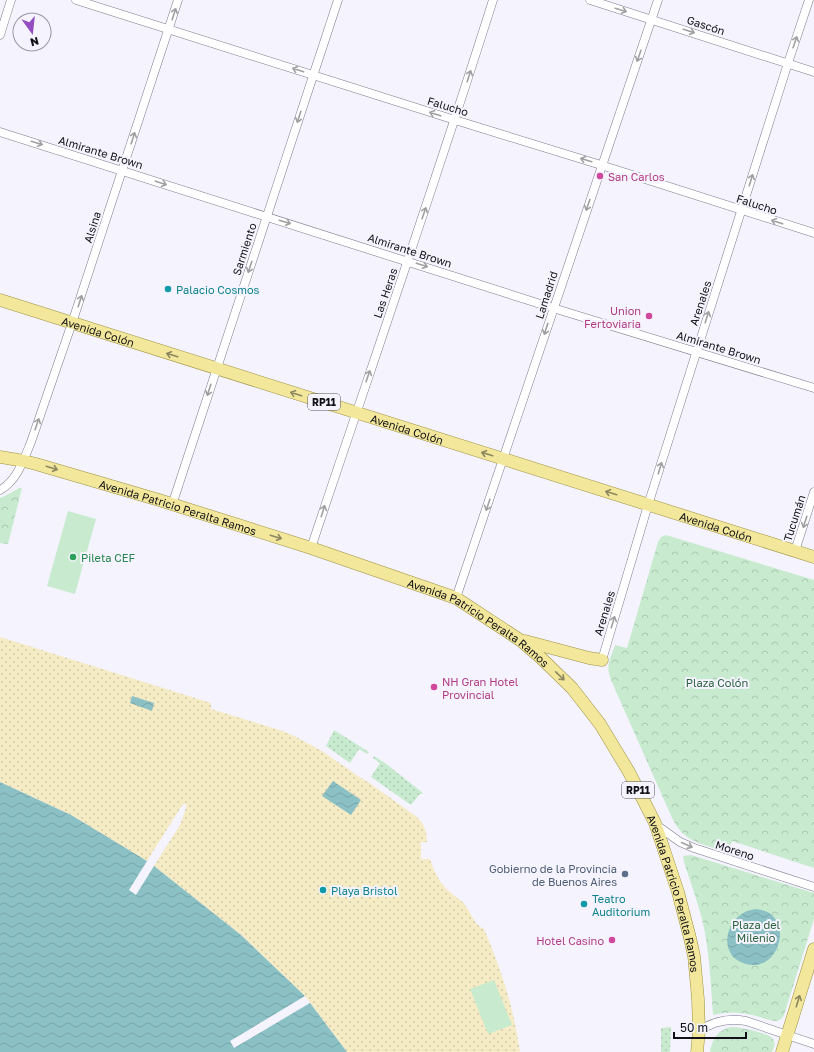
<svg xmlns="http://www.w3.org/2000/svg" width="814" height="1052" viewBox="0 0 814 1052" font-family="'Golos Text',sans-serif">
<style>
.grass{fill:url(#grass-dots)}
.sand{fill:url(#sand-dots)}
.park{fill:url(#park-crowns)}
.pitch{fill:#c8ebcf}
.water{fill:url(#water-waves)}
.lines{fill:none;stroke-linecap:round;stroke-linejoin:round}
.minor-casing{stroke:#7c7a89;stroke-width:9}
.primary-casing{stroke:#9e9241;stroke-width:13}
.minor{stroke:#fff;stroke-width:8}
.primary{stroke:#f2e79b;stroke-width:12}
.oneway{stroke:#a0a0a2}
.oneway2{stroke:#8d8760}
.hotel-dot{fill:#d1479c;stroke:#f4f3fe;stroke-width:1.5}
.culture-dot{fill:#0f9aa8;stroke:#f4f3fe;stroke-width:1.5}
.leisure-dot{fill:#2e9e5b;stroke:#f4f3fe;stroke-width:1.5}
.service-dot{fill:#5c6f8a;stroke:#f4f3fe;stroke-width:1.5}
.labels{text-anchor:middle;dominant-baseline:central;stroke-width:4;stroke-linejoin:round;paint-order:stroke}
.shield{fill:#f4f3fe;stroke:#55555c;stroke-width:1}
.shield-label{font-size:10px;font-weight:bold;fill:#111117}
.street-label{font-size:11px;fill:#111117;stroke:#f4f3fe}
.hotel-label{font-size:11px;fill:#b23c85;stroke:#f4f3fe;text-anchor:start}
.culture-label{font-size:11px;fill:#0d838f;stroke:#f4f3fe;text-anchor:start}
.leisure-label{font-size:11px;fill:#27864d;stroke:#f4f3fe;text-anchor:start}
.park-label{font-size:11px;fill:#2c643e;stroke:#f4f3fe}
.service-label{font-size:11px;fill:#4e5e75;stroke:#f4f3fe;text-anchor:end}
</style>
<defs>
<pattern id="grass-dots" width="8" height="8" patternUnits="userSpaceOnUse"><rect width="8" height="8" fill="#c8ebcf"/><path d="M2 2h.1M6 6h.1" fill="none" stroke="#abc8b1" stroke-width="1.8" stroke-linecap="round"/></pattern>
<pattern id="sand-dots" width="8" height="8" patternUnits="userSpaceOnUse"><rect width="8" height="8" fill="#f5ebc5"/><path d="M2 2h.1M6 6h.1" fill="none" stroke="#d1c8a8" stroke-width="1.8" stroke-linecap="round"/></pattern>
<pattern id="park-crowns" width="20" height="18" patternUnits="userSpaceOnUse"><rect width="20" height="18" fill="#c8ebcf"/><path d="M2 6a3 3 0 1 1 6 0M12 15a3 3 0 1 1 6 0" fill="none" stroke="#abc8b1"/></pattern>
<pattern id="water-waves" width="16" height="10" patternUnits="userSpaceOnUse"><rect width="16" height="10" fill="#8bc1c5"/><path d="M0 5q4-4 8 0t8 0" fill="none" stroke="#77a5a8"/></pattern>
</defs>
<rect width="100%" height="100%" fill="#f4f3fe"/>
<g class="grass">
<path d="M 334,730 L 369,752 L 367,754 L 359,749 L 350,763 L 326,746 Z"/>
<path d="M 374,756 L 385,763 L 423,793 L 419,795 L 411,805 L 371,777 L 380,763 L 373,758 Z"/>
<path d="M 671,1027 L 670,1052 L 661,1052 L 661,1028 Z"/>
</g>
<path class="sand" d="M 0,637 L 211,703 L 211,709 L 283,731 L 296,737 L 322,751 L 354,773 L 356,775 L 368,782 L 417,817 C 424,824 427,832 427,842 L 421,842 L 421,859 L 430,859 C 434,872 440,884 451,893 C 455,897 462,900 465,905 C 472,914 474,925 484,929 C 490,944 496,958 501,973 C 510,999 516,1025 520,1052 L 347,1052 L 305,996 L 241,935 L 154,866 L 180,825 L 187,805 L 183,804 L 147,861 L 71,815 L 0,782 Z"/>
<g class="park">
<path d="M 19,488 L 22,488 L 8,544 L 0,543 L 0,498 L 7,495 Z"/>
<path d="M 666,535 L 814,580 L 814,868 L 732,841 L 728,852 C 705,845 685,843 673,820 L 614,687 C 605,667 608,665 615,645 L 627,648 L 658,542 L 661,537 Z"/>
<path d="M 691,855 L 814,893 L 814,919 L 784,1015 C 782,1019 779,1021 774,1021 C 752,1015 737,1009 714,1015 L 713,1014 C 711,989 710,964 706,939 C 702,913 692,887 684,862 L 683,856 Z"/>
<path d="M 732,1027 C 740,1027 769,1033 773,1039 C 776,1043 774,1048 772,1052 L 710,1052 C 712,1039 718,1029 732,1027 Z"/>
</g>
<g class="pitch">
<path d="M 68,511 L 96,519 L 75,594 L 47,586 Z"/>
<path d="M 494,980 L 512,1025 L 488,1034 L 470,989 Z"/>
</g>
<g class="water">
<path d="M 132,696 L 154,703 L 152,711 L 130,703 Z"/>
<path d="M 333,781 L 361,800 L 351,815 L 322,796 Z"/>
<path d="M 0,782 L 71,815 L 147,861 L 129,890 L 136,895 L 154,866 L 241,935 L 305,996 L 230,1041 L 234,1048 L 310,1003 L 347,1052 L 0,1052 Z"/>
<path d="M 756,909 C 797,913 780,974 746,964 C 740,962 734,959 731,954 C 722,940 730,919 745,912 C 748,910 753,910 756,909 Z"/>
</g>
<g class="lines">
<g class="minor-casing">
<g id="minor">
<path d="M 76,0 L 455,120 L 601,165 L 814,233"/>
<path d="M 590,0 L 814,72"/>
<path d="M 0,35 L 11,0"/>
<path d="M 0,132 L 553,308 L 814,388"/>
<path d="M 0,490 C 17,481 24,459 31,442 L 72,323 L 178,0"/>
<path d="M 172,505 L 338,0"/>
<path d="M 311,548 C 372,365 435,184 493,0"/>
<path d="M 795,551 L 814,492"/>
<path d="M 456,598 L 658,0"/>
<path d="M 602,660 L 648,505 L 788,63 L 809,0"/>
<path d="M 655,824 L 680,842 L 694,848 L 814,887"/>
<path d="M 699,1031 C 713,1021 729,1018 746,1021 L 814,1044"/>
</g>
</g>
<g class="primary-casing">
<g id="primary">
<path id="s1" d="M 0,300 L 814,557"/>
<path id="s2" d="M 0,457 L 24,461 L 36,464 L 159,500 L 311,548 L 456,598 L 520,640 L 540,657 L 572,688 L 600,724 L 629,772 L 655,823 L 678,892 L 690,938 L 694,956 L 698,999 L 699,1031 L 697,1052"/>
<path d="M 525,641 L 589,658 L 602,660"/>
<path d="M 782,1052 L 814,949"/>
</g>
</g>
<use href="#minor" class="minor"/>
<use href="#primary" class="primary"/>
</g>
<defs><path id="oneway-shaft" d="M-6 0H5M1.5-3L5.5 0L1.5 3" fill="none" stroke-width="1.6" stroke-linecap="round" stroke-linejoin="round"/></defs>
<g class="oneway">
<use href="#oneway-shaft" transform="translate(621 10) rotate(17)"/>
<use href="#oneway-shaft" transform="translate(174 14) rotate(-72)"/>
<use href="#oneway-shaft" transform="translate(689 31) rotate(18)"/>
<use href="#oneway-shaft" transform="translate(795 42) rotate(-71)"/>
<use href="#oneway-shaft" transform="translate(639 56) rotate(109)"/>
<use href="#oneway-shaft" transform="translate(298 70) rotate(-162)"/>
<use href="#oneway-shaft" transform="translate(469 76) rotate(-72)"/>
<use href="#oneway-shaft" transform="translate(435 114) rotate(-162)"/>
<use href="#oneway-shaft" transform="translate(299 117) rotate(108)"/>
<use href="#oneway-shaft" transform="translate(133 138) rotate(-72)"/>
<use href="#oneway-shaft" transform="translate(37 143) rotate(17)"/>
<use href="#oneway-shaft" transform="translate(586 160) rotate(-163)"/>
<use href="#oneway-shaft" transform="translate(751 180) rotate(-73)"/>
<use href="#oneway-shaft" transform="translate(161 183) rotate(18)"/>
<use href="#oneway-shaft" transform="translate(588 205) rotate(109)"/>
<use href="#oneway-shaft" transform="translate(424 213) rotate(-71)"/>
<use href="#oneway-shaft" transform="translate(285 222) rotate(17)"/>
<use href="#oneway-shaft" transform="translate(777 222) rotate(-162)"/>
<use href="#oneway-shaft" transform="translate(422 265) rotate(18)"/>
<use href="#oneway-shaft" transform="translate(250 267) rotate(108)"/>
<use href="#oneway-shaft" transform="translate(80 301) rotate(-72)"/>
<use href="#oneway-shaft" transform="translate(707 317) rotate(-72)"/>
<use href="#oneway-shaft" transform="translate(546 329) rotate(108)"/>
<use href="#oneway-shaft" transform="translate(368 376) rotate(-71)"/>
<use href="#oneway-shaft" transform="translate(209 390) rotate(108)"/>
<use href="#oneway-shaft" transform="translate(37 424) rotate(-71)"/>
<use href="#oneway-shaft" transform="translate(660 468) rotate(-73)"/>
<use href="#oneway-shaft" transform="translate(488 505) rotate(109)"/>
<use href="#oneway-shaft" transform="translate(323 511) rotate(-72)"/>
<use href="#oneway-shaft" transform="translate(805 522) rotate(108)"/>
<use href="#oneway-shaft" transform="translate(613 622) rotate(-73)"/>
<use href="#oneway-shaft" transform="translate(687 845) rotate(24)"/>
</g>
<g class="oneway2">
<use href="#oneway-shaft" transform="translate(172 355) rotate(-163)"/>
<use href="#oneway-shaft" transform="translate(296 394) rotate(-162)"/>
<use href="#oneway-shaft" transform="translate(487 454) rotate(-163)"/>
<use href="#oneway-shaft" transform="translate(52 468) rotate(17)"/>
<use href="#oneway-shaft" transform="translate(611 493) rotate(-163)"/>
<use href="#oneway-shaft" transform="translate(276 537) rotate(17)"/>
<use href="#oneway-shaft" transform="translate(560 676) rotate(44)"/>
<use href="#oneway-shaft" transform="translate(798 1001) rotate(-73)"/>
</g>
<g class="hotel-dot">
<circle cx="600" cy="176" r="4"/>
<circle cx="649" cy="316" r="4"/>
<circle cx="434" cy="687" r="4"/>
<circle cx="612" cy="940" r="4"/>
</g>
<g class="culture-dot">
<circle cx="168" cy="289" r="4"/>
<circle cx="323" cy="890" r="4"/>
<circle cx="584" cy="904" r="4"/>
</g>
<circle class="leisure-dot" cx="73" cy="557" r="4"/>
<circle class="service-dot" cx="625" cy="874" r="4"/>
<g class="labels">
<g class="shield">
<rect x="308" y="394" width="32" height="16" rx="3"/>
<rect x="622" y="782" width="32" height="16" rx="3"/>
</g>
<g class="shield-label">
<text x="324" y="402">RP11</text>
<text x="638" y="790">RP11</text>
</g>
<g class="street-label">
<text transform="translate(706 25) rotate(18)">Gascón</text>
<text transform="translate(448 106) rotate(17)">Falucho</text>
<text transform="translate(101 152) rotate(17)">Almirante Brown</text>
<text transform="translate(757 204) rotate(18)">Falucho</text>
<text transform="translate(92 227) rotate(-72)">Alsina</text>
<text transform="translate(244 249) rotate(-72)">Sarmiento</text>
<text transform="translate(410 250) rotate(18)">Almirante Brown</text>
<text transform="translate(385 293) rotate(-71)">Las Heras</text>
<text transform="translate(546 295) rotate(-72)">Lamadrid</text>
<text transform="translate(700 303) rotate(-72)">Arenales</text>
<text stroke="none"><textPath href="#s1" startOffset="103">Avenida Colón</textPath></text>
<text transform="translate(719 347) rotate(17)">Almirante Brown</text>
<text stroke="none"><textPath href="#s1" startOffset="427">Avenida Colón</textPath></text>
<text stroke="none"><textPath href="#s2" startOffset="185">Avenida Patricio Peralta Ramos</textPath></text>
<text transform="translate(794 518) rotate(-72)">Tucumán</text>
<text stroke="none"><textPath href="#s1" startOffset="751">Avenida Colón</textPath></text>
<text transform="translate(604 613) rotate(-73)">Arenales</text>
<text stroke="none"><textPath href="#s2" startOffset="509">Avenida Patricio Peralta Ramos</textPath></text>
<text transform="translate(735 850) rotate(18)">Moreno</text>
<text stroke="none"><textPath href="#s2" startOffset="857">Avenida Patricio Peralta Ramos</textPath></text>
</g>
<g class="hotel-label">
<text x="608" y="176">San Carlos</text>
<text x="641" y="310" text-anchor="end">Union<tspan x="641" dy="13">Fertoviaria</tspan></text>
<text x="442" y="681">NH Gran Hotel<tspan x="442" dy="13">Provincial</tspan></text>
<text x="604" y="940" text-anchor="end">Hotel Casino</text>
</g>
<g class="culture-label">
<text x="176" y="289">Palacio Cosmos</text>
<text x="331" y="890">Playa Bristol</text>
<text x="592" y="898">Teatro<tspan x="592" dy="13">Auditorium</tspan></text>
</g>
<g class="leisure-label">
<text x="81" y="557">Pileta CEF</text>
</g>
<g class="park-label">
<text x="717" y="682">Plaza Colón</text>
<text x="756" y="924">Plaza del<tspan x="756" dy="13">Milenio</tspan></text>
</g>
<g class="service-label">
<text x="617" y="868">Gobierno de la Provincia<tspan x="617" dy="13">de Buenos Aires</tspan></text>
</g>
</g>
<g transform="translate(32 32) rotate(165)"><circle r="19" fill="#f4f3fe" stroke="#9999a2"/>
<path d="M0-3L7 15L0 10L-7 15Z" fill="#934dc1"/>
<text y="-6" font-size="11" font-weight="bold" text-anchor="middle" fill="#111117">N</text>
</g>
<path d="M674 1032v6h72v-6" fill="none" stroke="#111117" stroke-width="2"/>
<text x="680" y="1032" font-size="12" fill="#111117" stroke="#f4f3fe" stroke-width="3" paint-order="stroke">50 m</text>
</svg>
